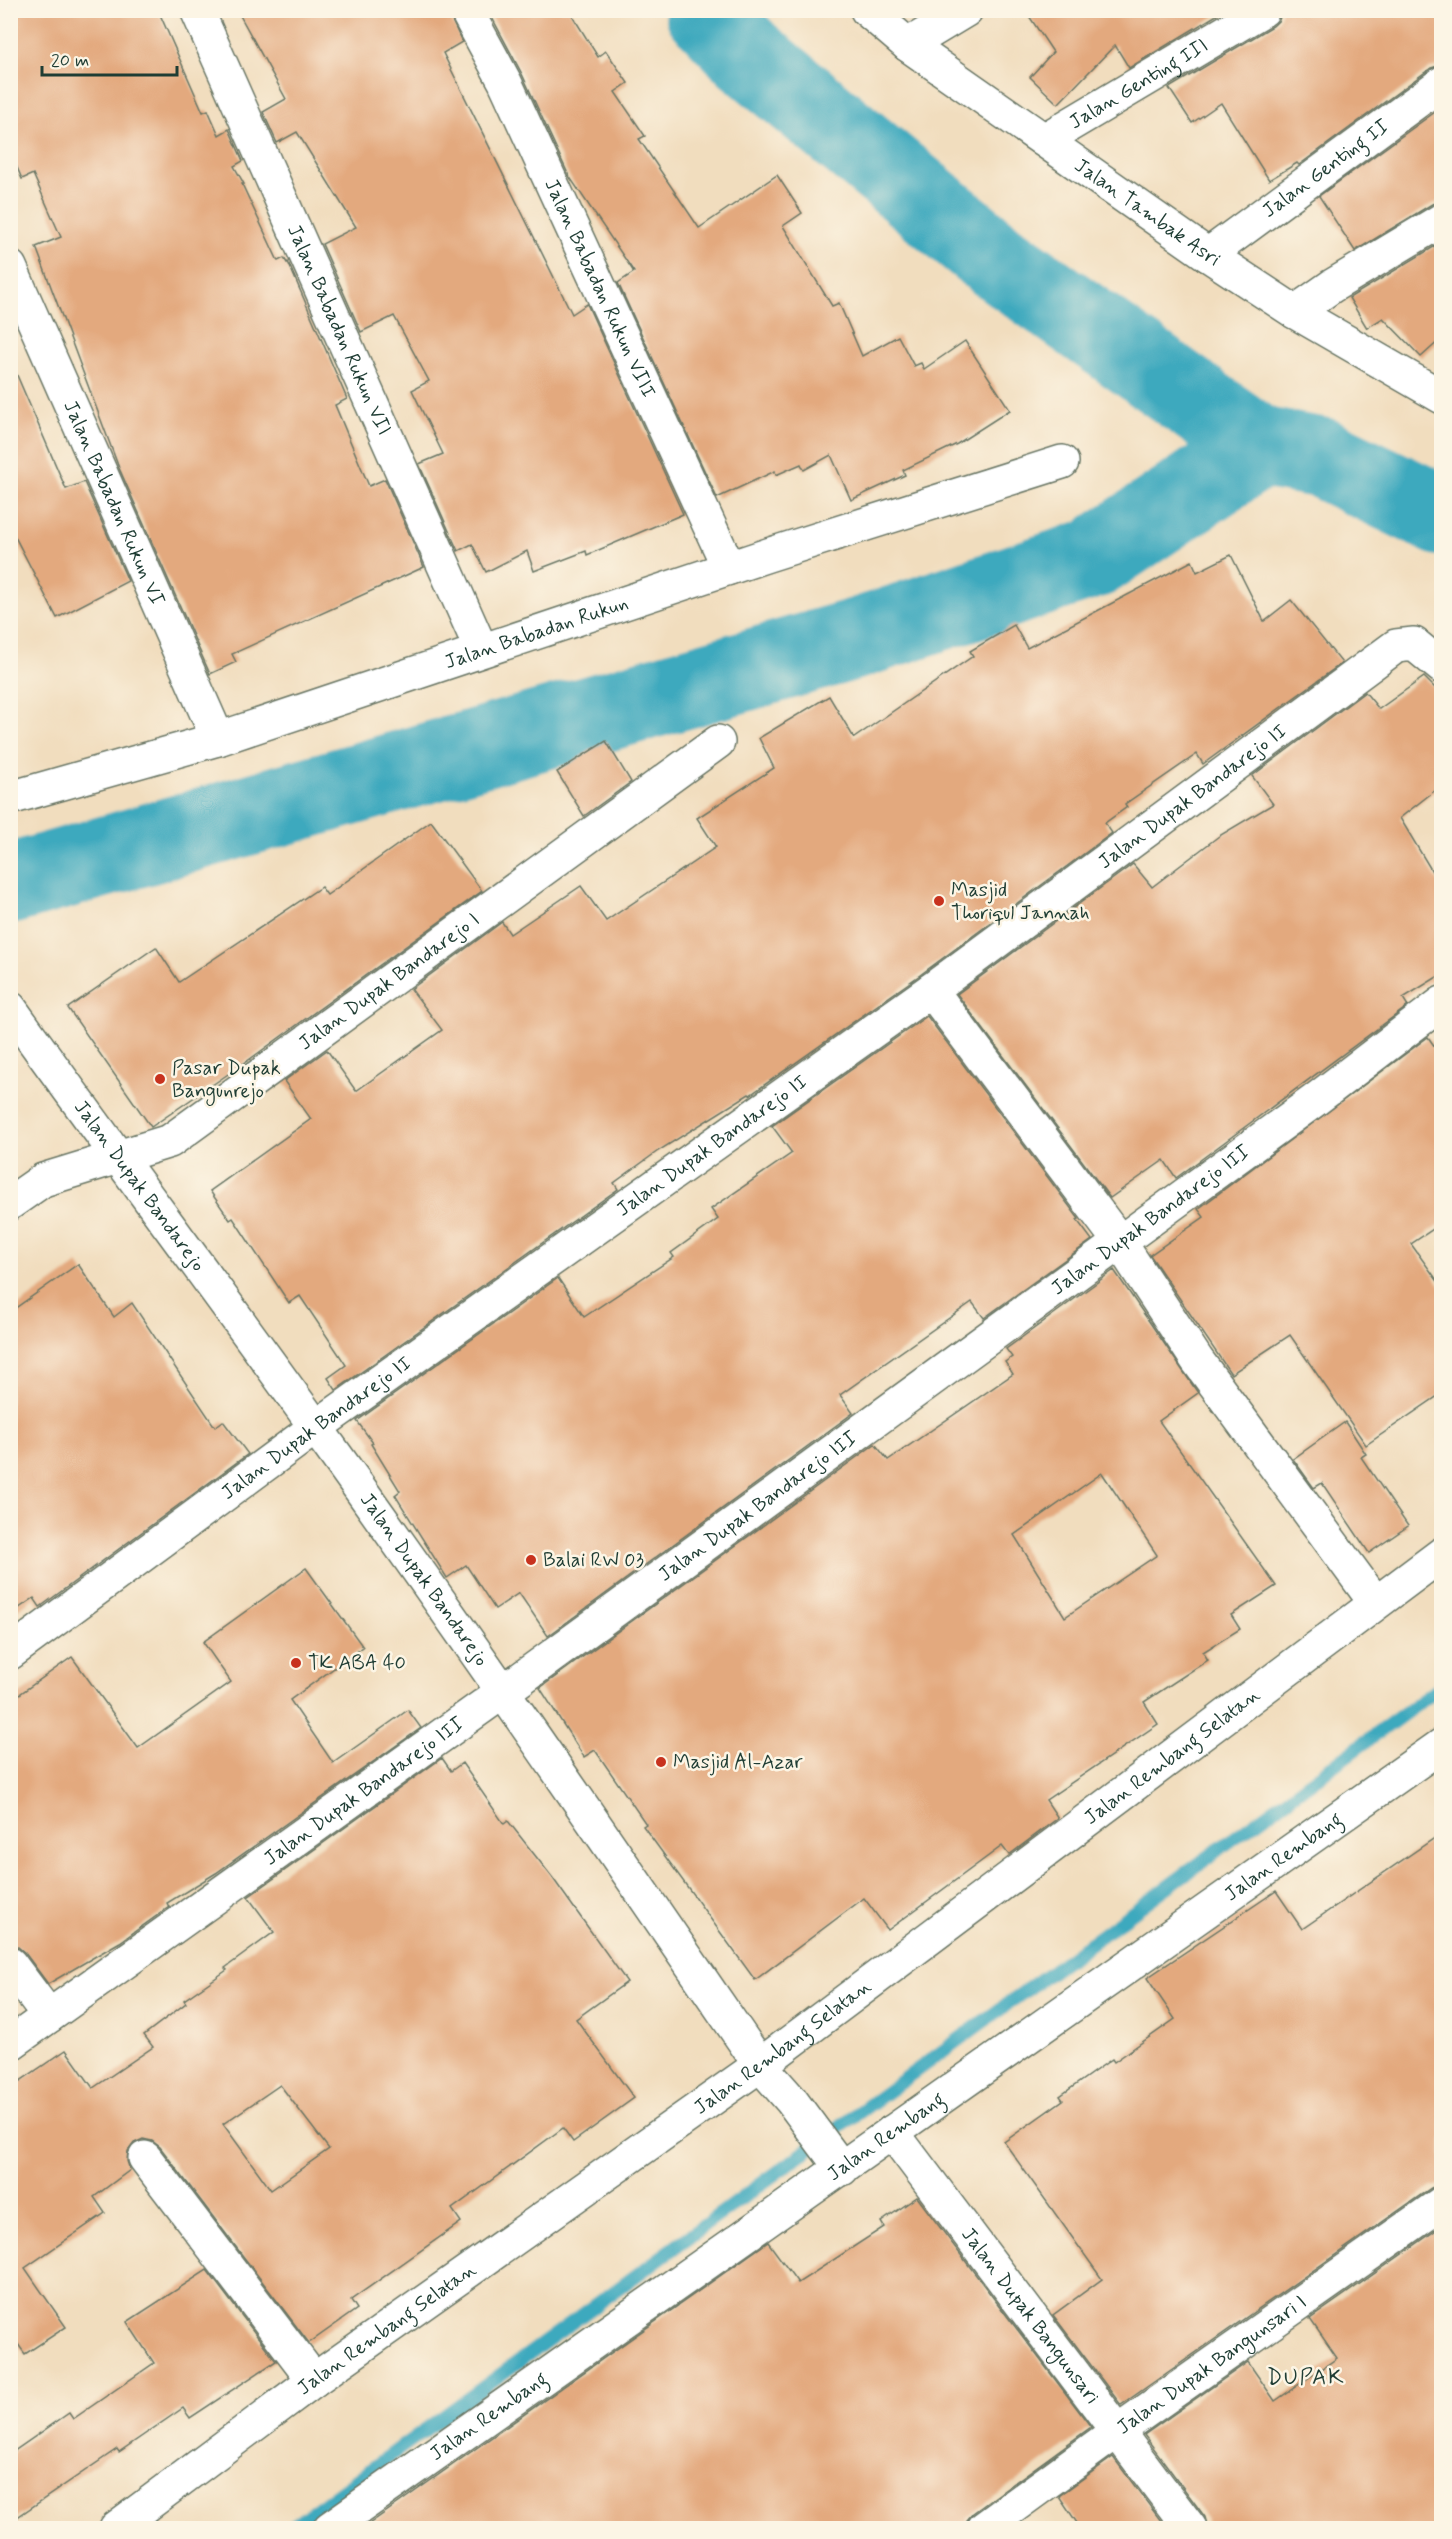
<svg xmlns="http://www.w3.org/2000/svg" width="1452" height="2539" viewBox="0 0 1452 2539" font-family="Mynerve,sans-serif">
<style>
.lines{fill:none;stroke-linecap:round;stroke-linejoin:round}
.stream{stroke:#3ea9be;stroke-width:14}
.river{stroke:#3ea9be;stroke-width:81}
.building{fill:#e3a97e;fill-rule:evenodd}
.minor-casing{stroke:#687564;stroke-width:36}
.minor{stroke:#fff;stroke-width:33}
.poi-dot{fill:#c8321e;stroke:#fcf5e5;stroke-width:2}
.labels{text-anchor:middle;dominant-baseline:central;stroke-width:5;stroke-linejoin:round;paint-order:stroke}
.street-label{font-size:20px;fill:#1f3d34;stroke:#fcf5e5}
.poi-label{font-size:20px;fill:#1f3d34;stroke:#fcf5e5;text-anchor:start}
.quarter-label{font-size:22px;letter-spacing:1.5px;fill:#1f3d34;stroke:#fcf5e5}
</style>
<rect width="100%" height="100%" fill="#fcf5e5"/>
<filter id="ink" filterUnits="userSpaceOnUse"><feTurbulence type="fractalNoise" baseFrequency=".0167" numOctaves="2"/><feDisplacementMap in="SourceGraphic" scale="12" xChannelSelector="R" yChannelSelector="G"/><feConvolveMatrix kernelMatrix="1 2 1 2 8 2 1 2 1" color-interpolation-filters="sRGB"/></filter>
<filter id="wash" filterUnits="userSpaceOnUse"><feTurbulence type="fractalNoise" baseFrequency=".008" numOctaves="4" result="noise"/><feDisplacementMap in="SourceGraphic" scale="24" xChannelSelector="R" yChannelSelector="G"/><feGaussianBlur stdDeviation="1.35" result="paint"/><feColorMatrix in="noise" values="0 0 0 0 0 0 0 0 0 0 0 0 0 0 0 0 0 1.4 0 .05"/><feComposite in="paint" operator="in"/></filter>
<g filter="url(#wash)">
<rect width="100%" height="100%" fill="#f1ddbe"/>
<g class="lines">
<path class="stream" d="M 291,2528 L 1442,1686"/>
<g class="river">
<path d="M 705,10 L 748,55 L 995,259 L 1260,447 L 1322,458 L 1442,516"/>
<path d="M 10,884 L 859,638 L 1094,558 L 1260,447"/>
</g>
</g>
<g id="blocks">
<g class="building">
<path d="M 10,10 L 158,10 L 203,112 L 208,110 L 219,135 L 229,129 L 243,161 L 234,166 L 244,184 L 242,184 L 278,261 L 284,258 L 287,263 L 288,262 L 347,399 L 335,405 L 369,486 L 385,479 L 424,567 L 232,654 L 236,662 L 210,674 L 119,468 L 36,247 L 61,237 L 33,174 L 22,179 L 10,151 Z"/>
<path d="M 237,10 L 447,10 L 462,42 L 443,53 L 572,314 L 587,304 L 683,514 L 587,555 L 586,551 L 534,571 L 527,551 L 486,572 L 472,544 L 458,551 L 419,464 L 443,454 L 412,390 L 429,381 L 394,316 L 361,332 L 322,244 L 356,227 L 297,132 L 277,143 L 263,112 L 286,99 Z"/>
<path d="M 488,10 L 569,10 L 598,57 L 606,51 L 628,83 L 615,92 L 645,136 L 639,139 L 699,228 L 777,175 L 802,213 L 783,226 L 832,306 L 839,303 L 862,356 L 898,336 L 914,366 L 921,363 L 924,369 L 965,341 L 1010,410 L 957,444 L 903,470 L 905,475 L 851,500 L 831,455 L 804,470 L 801,464 L 776,475 L 775,471 L 717,498 L 618,283 L 634,272 L 569,176 L 522,74 Z"/>
<path d="M 1025,10 L 1225,10 L 1129,68 L 1115,45 L 1058,104 L 1030,77 L 1053,52 Z"/>
<path d="M 1282,10 L 1442,10 L 1442,65 L 1431,68 L 1299,165 L 1297,163 L 1269,180 L 1221,103 L 1192,123 L 1169,88 L 1273,26 L 1279,20 Z"/>
<path d="M 1442,107 L 1442,201 L 1432,204 L 1355,251 L 1319,196 Z"/>
<path d="M 1442,242 L 1442,338 L 1421,357 L 1383,318 L 1367,328 L 1349,298 Z"/>
<path d="M 10,359 L 66,489 L 84,482 L 128,581 L 57,618 L 10,527 Z"/>
<path d="M 1231,555 L 1264,621 L 1291,600 L 1342,663 L 1203,764 L 1197,754 L 1125,804 L 1127,807 L 1105,823 L 1112,833 L 920,975 L 750,1095 L 749,1094 L 658,1151 L 614,1183 L 618,1189 L 336,1390 L 328,1378 L 346,1365 L 300,1296 L 289,1303 L 233,1218 L 230,1220 L 210,1191 L 311,1119 L 284,1081 L 327,1050 L 356,1091 L 442,1030 L 411,989 L 502,922 L 510,934 L 581,886 L 606,921 L 716,847 L 697,818 L 774,768 L 759,738 L 829,696 L 854,738 L 973,656 L 970,651 L 1014,625 L 1027,648 L 1192,561 L 1197,572 Z"/>
<path d="M 1424,677 L 1442,695 L 1442,785 L 1400,818 L 1442,888 L 1442,974 L 1403,998 L 1408,1006 L 1176,1178 L 1164,1160 L 1110,1198 L 957,994 L 1133,864 L 1152,887 L 1219,836 L 1273,804 L 1252,776 L 1365,692 L 1379,709 Z"/>
<path d="M 606,741 L 631,782 L 584,816 L 557,772 Z"/>
<path d="M 431,821 L 482,891 L 250,1059 L 151,1127 L 68,1008 L 156,947 L 179,982 L 321,887 L 327,895 Z"/>
<path d="M 927,1016 L 1079,1219 L 1077,1220 L 1092,1240 L 984,1318 L 972,1302 L 840,1395 L 853,1413 L 548,1636 L 519,1593 L 495,1609 L 466,1565 L 447,1578 L 395,1495 L 400,1491 L 371,1444 L 373,1443 L 357,1421 L 558,1278 L 584,1317 L 674,1257 L 671,1253 L 718,1219 L 711,1209 L 792,1153 L 772,1126 Z"/>
<path d="M 1428,1037 L 1442,1057 L 1442,1223 L 1411,1244 L 1442,1287 L 1442,1393 L 1366,1445 L 1290,1335 L 1231,1374 L 1150,1255 L 1204,1217 L 1198,1209 Z"/>
<path d="M 78,1264 L 114,1317 L 132,1303 L 215,1427 L 223,1421 L 248,1454 L 40,1607 L 34,1598 L 10,1614 L 10,1312 Z"/>
<path d="M 1114,1270 L 1198,1393 L 1159,1421 L 1276,1586 L 1231,1615 L 1240,1629 L 1203,1652 L 1208,1660 L 1144,1702 L 1158,1724 L 1046,1800 L 1058,1818 L 1009,1855 L 1002,1846 L 888,1930 L 864,1898 L 755,1980 L 643,1826 L 646,1824 L 595,1750 L 584,1757 L 540,1688 L 875,1444 L 888,1460 L 1013,1374 L 1005,1362 L 1012,1357 L 1006,1349 ZM 1102,1473 L 1157,1555 L 1065,1617 L 1014,1535 Z"/>
<path d="M 1345,1422 L 1366,1454 L 1361,1457 L 1408,1526 L 1369,1553 L 1322,1483 L 1314,1488 L 1293,1459 Z"/>
<path d="M 306,1568 L 363,1647 L 290,1700 L 333,1763 L 408,1710 L 421,1728 L 216,1873 L 167,1903 L 169,1907 L 120,1942 L 48,1984 L 25,1953 L 18,1947 L 10,1946 L 10,1701 L 72,1657 L 138,1748 L 231,1682 L 203,1642 Z"/>
<path d="M 442,1758 L 451,1771 L 462,1763 L 504,1824 L 508,1821 L 552,1877 L 627,1982 L 576,2019 L 634,2098 L 573,2142 L 563,2128 L 452,2209 L 461,2222 L 351,2300 L 357,2309 L 309,2343 L 160,2147 L 152,2141 L 143,2139 L 134,2143 L 128,2151 L 127,2161 L 130,2170 L 94,2197 L 105,2213 L 25,2268 L 66,2327 L 25,2354 L 10,2333 L 10,2088 L 66,2050 L 93,2088 L 153,2047 L 144,2035 L 186,2003 L 184,2000 L 227,1970 L 225,1968 L 274,1932 L 248,1897 ZM 280,2085 L 329,2149 L 271,2190 L 223,2124 Z"/>
<path d="M 1442,1833 L 1442,2184 L 1431,2188 L 1121,2405 L 1053,2315 L 1102,2279 L 1004,2142 L 1063,2100 L 1060,2096 L 1112,2059 L 1114,2062 L 1175,2019 L 1147,1978 L 1276,1891 L 1302,1929 Z"/>
<path d="M 917,2197 L 1091,2427 L 973,2513 L 967,2520 L 966,2529 L 362,2529 L 768,2242 L 798,2283 L 884,2227 L 881,2222 Z"/>
<path d="M 1442,2226 L 1442,2529 L 1208,2529 L 1205,2517 L 1144,2435 L 1248,2362 L 1275,2401 L 1337,2358 L 1310,2319 Z"/>
<path d="M 207,2270 L 276,2361 L 190,2418 L 183,2408 L 119,2452 L 117,2449 L 10,2522 L 10,2454 L 69,2413 L 73,2419 L 154,2363 L 127,2322 Z"/>
<path d="M 1113,2457 L 1167,2529 L 1081,2529 L 1059,2496 Z"/>
</g>
</g>
</g>
<g filter="url(#ink)">
<use href="#blocks" fill-opacity="0" stroke="#687564" stroke-width="1.5"/>
<g class="lines">
<g class="minor-casing">
<g id="minor">
<path id="s1" d="M 197,10 L 481,649"/>
<path id="s2" d="M 466,10 L 505,82 L 729,568"/>
<path id="s3" d="M 867,10 L 908,45 L 1208,255 L 1295,312 L 1442,397"/>
<path d="M 908,45 L 966,10"/>
<path id="s4" d="M 1044,140 L 1263,10"/>
<path id="s5" d="M 1208,255 L 1442,83"/>
<path id="s6" d="M 10,267 L 218,739"/>
<path d="M 1295,312 L 1332,286 L 1442,220"/>
<path id="s7" d="M 10,798 L 218,739 L 768,555 L 1062,462"/>
<path d="M 931,990 L 1119,1241 L 1197,1360 L 1375,1602"/>
<path id="s8" d="M 10,1008 C 111,1149 216,1288 317,1429 C 468,1638 614,1852 760,2065 L 791,2100 L 842,2169"/>
<path id="s9" d="M 10,1203 L 43,1180 L 170,1141 L 718,742"/>
<path id="s10" d="M 10,1653 L 316,1427 L 931,990 L 1396,646 L 1414,644 L 1442,667"/>
<path d="M 10,1964 L 49,2016"/>
<path id="s11" d="M 10,2044 L 504,1691 L 1315,1100 L 1442,1003"/>
<path id="s12" d="M 892,2132 L 1190,2528"/>
<path d="M 145,2158 L 314,2380"/>
<path id="s13" d="M 116,2528 L 314,2380 L 760,2065 L 1442,1554"/>
<path id="s14" d="M 330,2528 L 1442,1745"/>
<path id="s15" d="M 984,2528 L 1116,2432 L 1442,2203"/>
</g>
</g>
<use href="#minor" class="minor"/>
</g>
</g>
<g class="poi-dot">
<circle cx="939" cy="901" r="6"/>
<circle cx="160" cy="1079" r="6"/>
<circle cx="531" cy="1560" r="6"/>
<circle cx="296" cy="1663" r="6"/>
<circle cx="661" cy="1762" r="6"/>
</g>
<g class="labels">
<g class="street-label">
<text stroke="none"><textPath href="#s4" startOffset="110">Jalan Genting III</textPath></text>
<text stroke="none"><textPath href="#s5" startOffset="146">Jalan Genting II</textPath></text>
<text stroke="none"><textPath href="#s3" startOffset="346">Jalan Tambak Asri</textPath></text>
<text stroke="none"><textPath href="#s2" startOffset="309">Jalan Babadan Rukun VIII</textPath></text>
<text stroke="none"><textPath href="#s1" startOffset="350">Jalan Babadan Rukun VII</textPath></text>
<text stroke="none"><textPath href="#s6" startOffset="258">Jalan Babadan Rukun VI</textPath></text>
<text stroke="none"><textPath href="#s7" startOffset="552">Jalan Babadan Rukun</textPath></text>
<text stroke="none"><textPath href="#s10" startOffset="1460">Jalan Dupak Bandarejo II</textPath></text>
<text stroke="none"><textPath href="#s9" startOffset="444">Jalan Dupak Bandarejo I</textPath></text>
<text stroke="none"><textPath href="#s10" startOffset="866">Jalan Dupak Bandarejo II</textPath></text>
<text stroke="none"><textPath href="#s8" startOffset="220">Jalan Dupak Bandarejo</textPath></text>
<text stroke="none"><textPath href="#s11" startOffset="1407">Jalan Dupak Bandarejo III</textPath></text>
<text stroke="none"><textPath href="#s10" startOffset="380">Jalan Dupak Bandarejo II</textPath></text>
<text stroke="none"><textPath href="#s11" startOffset="921">Jalan Dupak Bandarejo III</textPath></text>
<text stroke="none"><textPath href="#s8" startOffset="706">Jalan Dupak Bandarejo</textPath></text>
<text stroke="none"><textPath href="#s13" startOffset="1308">Jalan Rembang Selatan</textPath></text>
<text stroke="none"><textPath href="#s11" startOffset="435">Jalan Dupak Bandarejo III</textPath></text>
<text stroke="none"><textPath href="#s14" startOffset="1166">Jalan Rembang</textPath></text>
<text stroke="none"><textPath href="#s13" startOffset="822">Jalan Rembang Selatan</textPath></text>
<text stroke="none"><textPath href="#s14" startOffset="680">Jalan Rembang</textPath></text>
<text stroke="none"><textPath href="#s12" startOffset="230">Jalan Dupak Bangunsari</textPath></text>
<text stroke="none"><textPath href="#s13" startOffset="336">Jalan Rembang Selatan</textPath></text>
<text stroke="none"><textPath href="#s15" startOffset="280">Jalan Dupak Bangunsari I</textPath></text>
<text stroke="none"><textPath href="#s14" startOffset="194">Jalan Rembang</textPath></text>
</g>
<g class="poi-label">
<text x="951" y="890">Masjid<tspan x="951" dy="23">Thoriqul Jannah</tspan></text>
<text x="172" y="1068">Pasar Dupak<tspan x="172" dy="23">Bangunrejo</tspan></text>
<text x="543" y="1560">Balai RW 03</text>
<text x="308" y="1663">TK ABA 40</text>
<text x="673" y="1762">Masjid Al-Azar</text>
</g>
<g class="quarter-label">
<text x="1306" y="2378">DUPAK</text>
</g>
</g>
<rect width="1452" height="2539" fill="none" stroke="#fcf5e5" stroke-width="36"/>
<path d="M42 66v9h135v-9" fill="none" stroke="#1f3d34" stroke-width="3"/>
<text x="51" y="66" font-size="18" fill="#1f3d34" stroke="#fcf5e5" stroke-width="4.5" paint-order="stroke">20 m</text>
</svg>
